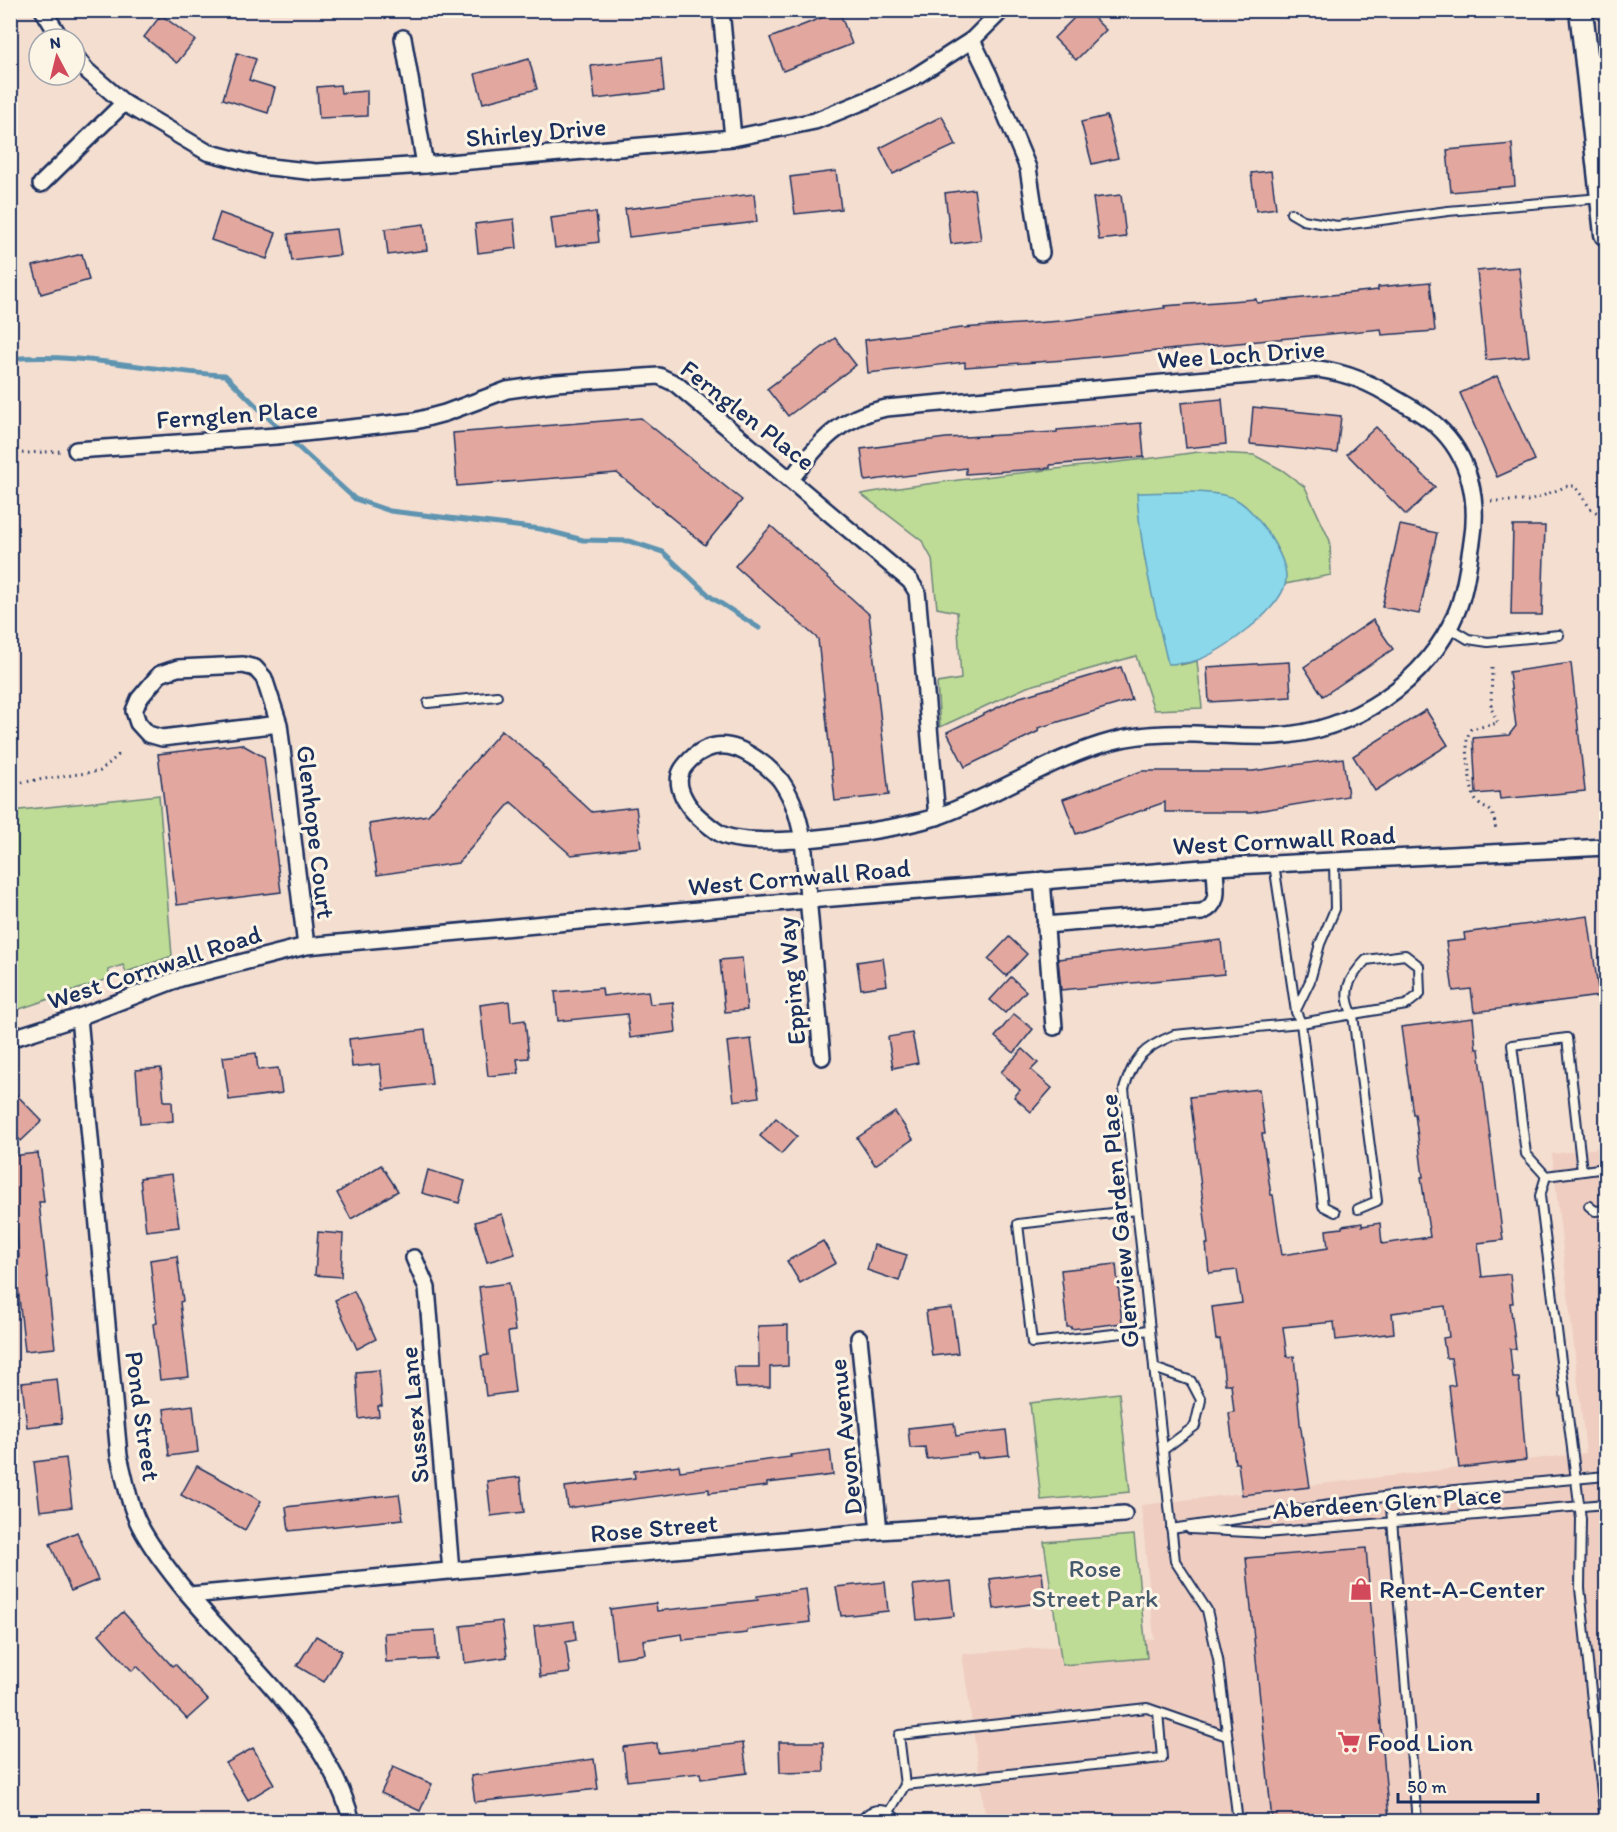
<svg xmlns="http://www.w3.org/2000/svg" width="1617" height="1832" viewBox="0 0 1617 1832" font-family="Itim,sans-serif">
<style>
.built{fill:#efcec1}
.green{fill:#bedc95;stroke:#6c867a;stroke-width:1.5}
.water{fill:#8ad8e9;stroke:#5e94b1;stroke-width:1.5}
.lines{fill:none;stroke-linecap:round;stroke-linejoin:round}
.stream{stroke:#5e94b1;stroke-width:5}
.building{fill:#e2a89f;stroke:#1b2f5e;stroke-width:1.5}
.lane-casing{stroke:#1b2f5e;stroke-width:12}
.street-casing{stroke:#1b2f5e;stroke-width:20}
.secondary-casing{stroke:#1b2f5e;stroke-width:27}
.path{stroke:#1b2f5e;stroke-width:3;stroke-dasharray:1.5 4.5;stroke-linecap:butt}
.lane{stroke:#fcf5e5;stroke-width:8}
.street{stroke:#fcf5e5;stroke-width:15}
.secondary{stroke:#fcf5e5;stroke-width:22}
.labels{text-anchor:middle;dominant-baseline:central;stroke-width:6;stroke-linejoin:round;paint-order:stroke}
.street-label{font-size:26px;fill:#1b2f5e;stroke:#fcf5e5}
.park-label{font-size:26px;fill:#445a6c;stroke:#fcf5e5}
.poi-label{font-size:26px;fill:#1b2f5e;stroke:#fcf5e5;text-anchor:start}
</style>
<rect width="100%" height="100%" fill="#f4ded0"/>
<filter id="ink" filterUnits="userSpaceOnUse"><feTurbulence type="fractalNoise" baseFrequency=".0167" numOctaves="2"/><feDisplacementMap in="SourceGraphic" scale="12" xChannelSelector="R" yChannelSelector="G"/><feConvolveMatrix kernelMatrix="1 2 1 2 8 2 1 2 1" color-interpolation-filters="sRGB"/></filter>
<g filter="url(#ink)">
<path class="built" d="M 1606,1147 L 1606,1821 L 975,1821 L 986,1820 L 962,1654 L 1154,1639 L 1141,1505 L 1586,1453 L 1552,1154 Z"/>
<g class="green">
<path d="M 1198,452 L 1254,455 L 1282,470 L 1305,487 L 1330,541 L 1331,575 L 1285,584 L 1285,571 L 1143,542 L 1145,560 L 1180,665 L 1197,661 L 1202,708 L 1154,710 L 1136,656 L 1027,687 L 940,727 L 937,683 L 961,679 L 957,612 L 937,608 L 932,559 L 922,541 L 861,494 C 972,475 1086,468 1198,452 Z"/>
<path d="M 159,795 L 172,956 L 126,972 L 123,965 L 108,970 L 111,978 L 11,1012 L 11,811 Z"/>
<path d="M 1119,1393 L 1130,1492 L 1041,1500 L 1030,1403 Z"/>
<path d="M 1134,1535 L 1147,1658 L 1062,1665 L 1044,1542 Z"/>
</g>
<path class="water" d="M 1137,493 C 1163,493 1215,488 1237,500 C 1257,511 1292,562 1285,585 C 1277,612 1222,652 1195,661 C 1186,664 1177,664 1168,664 C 1155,608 1140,551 1137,493 Z"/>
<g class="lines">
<path class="stream" d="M 10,359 C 80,352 156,372 225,375 L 299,448 L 355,499 L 390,511 L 541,529 L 583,540 L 629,541 L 663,552 L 711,597 L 759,628"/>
</g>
<g class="building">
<path d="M 1082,10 L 1086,10 L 1106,30 L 1076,60 L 1054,38 Z"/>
<path d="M 839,11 L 852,44 L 783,71 L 770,38 Z"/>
<path d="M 161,15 L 195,40 L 177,63 L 144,37 Z"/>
<path d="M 237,53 L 256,59 L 249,80 L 275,88 L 268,113 L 223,99 Z"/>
<path d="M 661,58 L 664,91 L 595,99 L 591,66 Z"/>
<path d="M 529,59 L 537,89 L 483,103 L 475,74 Z"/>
<path d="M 340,85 L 341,93 L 367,91 L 367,116 L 319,118 L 317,87 Z"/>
<path d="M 942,116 L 956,145 L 893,174 L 880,148 Z"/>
<path d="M 1107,116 L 1118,158 L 1092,164 L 1081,122 Z"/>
<path d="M 1512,144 L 1515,186 L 1451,192 L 1447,150 Z"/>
<path d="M 836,171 L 841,209 L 795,214 L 790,177 Z"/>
<path d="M 1271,171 L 1276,208 L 1256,211 L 1251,173 Z"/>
<path d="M 974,189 L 981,240 L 951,244 L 945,193 Z"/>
<path d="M 754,194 L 757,222 L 629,237 L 625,209 Z"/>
<path d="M 1121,195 L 1126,237 L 1099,240 L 1093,198 Z"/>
<path d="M 596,212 L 599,242 L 555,248 L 551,218 Z"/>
<path d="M 220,213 L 276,233 L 267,259 L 211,240 Z"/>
<path d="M 514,219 L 517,248 L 478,253 L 475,224 Z"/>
<path d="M 424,224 L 427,250 L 388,255 L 385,229 Z"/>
<path d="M 336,229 L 340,255 L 292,261 L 288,234 Z"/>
<path d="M 82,254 L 89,280 L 41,294 L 33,266 Z"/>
<path d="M 1519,267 L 1529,356 L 1486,360 L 1477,271 Z"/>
<path d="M 1430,282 L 1435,331 L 1382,335 L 1381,329 L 1065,360 L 965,367 L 965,362 L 868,373 L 865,340 L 962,328 L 1061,321 L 1165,308 L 1164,306 L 1256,299 L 1257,303 L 1378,290 L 1378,287 Z"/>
<path d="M 835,338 L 856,365 L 788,416 L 767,389 Z"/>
<path d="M 1497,376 L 1535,460 L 1497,477 L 1460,393 Z"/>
<path d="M 1222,399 L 1226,444 L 1186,448 L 1181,403 Z"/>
<path d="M 1253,407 L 1341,416 L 1337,453 L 1250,444 Z"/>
<path d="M 641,418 L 742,500 L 705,545 L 617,473 L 457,486 L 453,433 Z"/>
<path d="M 1141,423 L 1144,457 L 1050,465 L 1050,468 L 966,474 L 966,468 L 865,481 L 861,449 L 946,438 L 1057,432 L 1057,430 Z"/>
<path d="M 1376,427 L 1435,487 L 1406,515 L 1347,454 Z"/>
<path d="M 1400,525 L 1437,533 L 1419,614 L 1382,607 Z"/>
<path d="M 771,526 L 869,614 L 889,795 L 835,801 L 818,639 L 735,566 Z"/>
<path d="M 1513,526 L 1545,526 L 1542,615 L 1511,615 Z"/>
<path d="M 1373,620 L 1393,649 L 1323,696 L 1304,667 Z"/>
<path d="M 1289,662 L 1291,697 L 1209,702 L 1207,667 Z"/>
<path d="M 1571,663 L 1585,791 L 1500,799 L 1499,792 L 1476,794 L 1473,738 L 1509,735 L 1516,726 L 1509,672 Z"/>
<path d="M 1121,667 L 1132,700 L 1038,728 L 1039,731 L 965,767 L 947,732 L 1017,698 Z"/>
<path d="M 1426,710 L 1448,745 L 1375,791 L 1353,756 Z"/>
<path d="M 502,730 L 543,765 L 542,766 L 592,812 L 636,807 L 641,847 L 571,855 L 511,802 L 458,863 L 377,875 L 369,824 L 428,815 Z"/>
<path d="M 241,744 L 264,757 L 281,892 L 177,905 L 158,754 Z"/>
<path d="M 1343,758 L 1348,796 L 1251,812 L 1165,812 L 1165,802 L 1076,834 L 1063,799 L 1142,771 L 1253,771 Z"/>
<path d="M 1588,916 L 1599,996 L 1474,1012 L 1471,989 L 1453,991 L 1446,942 L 1465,940 L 1464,933 Z"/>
<path d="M 1009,937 L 1027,954 L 1006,976 L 988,959 Z"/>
<path d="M 1221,940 L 1224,974 L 1061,990 L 1058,959 Z"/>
<path d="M 742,958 L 747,1010 L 725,1012 L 720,960 Z"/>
<path d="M 883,958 L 887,985 L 861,989 L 857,962 Z"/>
<path d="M 1011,977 L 1026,991 L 1005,1013 L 990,1000 Z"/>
<path d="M 602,988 L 603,996 L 648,991 L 650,1004 L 673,1002 L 676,1032 L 630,1038 L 627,1014 L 558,1021 L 555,992 Z"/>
<path d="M 509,1001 L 511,1022 L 525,1020 L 529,1058 L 517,1059 L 519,1073 L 488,1076 L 480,1005 Z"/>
<path d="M 1014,1014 L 1033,1029 L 1014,1053 L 995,1037 Z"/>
<path d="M 1473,1018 L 1476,1049 L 1479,1049 L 1503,1240 L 1478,1243 L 1482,1277 L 1510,1274 L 1513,1303 L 1510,1303 L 1516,1349 L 1510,1349 L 1513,1378 L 1519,1378 L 1526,1460 L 1459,1468 L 1449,1386 L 1455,1385 L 1451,1358 L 1446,1358 L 1443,1338 L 1449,1337 L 1445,1306 L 1392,1313 L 1394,1333 L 1336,1340 L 1334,1322 L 1283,1327 L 1287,1357 L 1294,1356 L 1300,1423 L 1310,1487 L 1242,1495 L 1238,1463 L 1235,1463 L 1229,1413 L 1234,1412 L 1231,1384 L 1225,1384 L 1220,1339 L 1216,1340 L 1212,1307 L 1242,1303 L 1237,1270 L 1209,1273 L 1206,1244 L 1208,1244 L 1190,1097 L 1259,1089 L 1265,1134 L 1262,1134 L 1271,1195 L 1273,1195 L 1282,1255 L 1328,1248 L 1326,1230 L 1342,1228 L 1342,1226 L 1362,1223 L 1362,1226 L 1380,1223 L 1382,1244 L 1430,1237 L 1421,1177 L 1423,1177 L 1415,1114 L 1413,1114 L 1401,1027 Z"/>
<path d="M 425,1030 L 432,1084 L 383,1090 L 380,1064 L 352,1067 L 349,1039 Z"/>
<path d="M 912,1033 L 918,1063 L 893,1068 L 888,1037 Z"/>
<path d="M 751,1039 L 759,1097 L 734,1101 L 727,1042 Z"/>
<path d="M 1023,1049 L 1038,1063 L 1031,1070 L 1052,1088 L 1031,1112 L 1014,1097 L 1020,1090 L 1001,1072 Z"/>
<path d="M 256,1053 L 258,1070 L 278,1068 L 282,1093 L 229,1100 L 223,1057 Z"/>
<path d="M 161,1068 L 164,1101 L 172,1101 L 173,1121 L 140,1124 L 136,1070 Z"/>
<path d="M 10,1088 L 42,1121 L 21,1141 L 10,1130 Z"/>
<path d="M 895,1112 L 913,1139 L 875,1165 L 857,1138 Z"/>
<path d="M 776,1118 L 797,1136 L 781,1154 L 760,1136 Z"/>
<path d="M 38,1153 L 44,1202 L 39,1202 L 55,1348 L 25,1351 L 17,1280 L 10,1281 L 10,1258 L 19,1257 L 10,1156 Z"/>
<path d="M 381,1165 L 398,1191 L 351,1219 L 337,1193 Z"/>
<path d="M 428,1170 L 465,1181 L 459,1203 L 422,1193 Z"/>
<path d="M 172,1174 L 179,1227 L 146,1231 L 140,1178 Z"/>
<path d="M 502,1214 L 515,1254 L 487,1262 L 475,1222 Z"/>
<path d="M 318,1232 L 343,1234 L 341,1277 L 315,1275 Z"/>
<path d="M 823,1241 L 836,1263 L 800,1283 L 787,1261 Z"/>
<path d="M 874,1245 L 907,1255 L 899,1281 L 867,1270 Z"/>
<path d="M 177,1256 L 183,1301 L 180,1302 L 189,1377 L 160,1380 L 153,1324 L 157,1323 L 150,1260 Z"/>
<path d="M 1116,1264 L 1122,1323 L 1071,1329 L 1071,1327 L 1067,1327 L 1061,1270 Z"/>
<path d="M 509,1283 L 515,1331 L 508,1332 L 515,1392 L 486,1396 L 481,1356 L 488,1355 L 479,1287 Z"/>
<path d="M 354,1291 L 376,1339 L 357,1349 L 335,1300 Z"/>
<path d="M 952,1308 L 958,1353 L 932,1356 L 926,1311 Z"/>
<path d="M 788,1325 L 788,1366 L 770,1367 L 770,1387 L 736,1388 L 734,1367 L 759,1367 L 758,1326 Z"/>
<path d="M 379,1370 L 382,1406 L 378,1406 L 379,1416 L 359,1419 L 356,1372 Z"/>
<path d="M 57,1379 L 62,1423 L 27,1427 L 22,1383 Z"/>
<path d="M 193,1405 L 198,1452 L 169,1456 L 164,1409 Z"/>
<path d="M 954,1423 L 956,1436 L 1006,1430 L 1009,1455 L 978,1458 L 977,1453 L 927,1459 L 925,1447 L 910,1448 L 908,1428 Z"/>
<path d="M 830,1450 L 833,1475 L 767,1483 L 767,1486 L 709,1493 L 709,1489 L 568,1508 L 565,1487 L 635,1478 L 634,1471 L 679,1465 L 680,1471 L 791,1457 L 790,1455 Z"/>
<path d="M 66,1458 L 72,1507 L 40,1511 L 34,1462 Z"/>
<path d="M 197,1466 L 261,1501 L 245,1530 L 181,1495 Z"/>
<path d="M 520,1477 L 524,1512 L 491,1516 L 487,1481 Z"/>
<path d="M 399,1494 L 403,1519 L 289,1531 L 286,1507 Z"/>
<path d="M 77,1532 L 98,1580 L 71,1591 L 50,1544 Z"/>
<path d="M 1366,1548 L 1389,1821 L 1272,1821 L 1246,1558 Z"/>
<path d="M 1042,1572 L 1045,1602 L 994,1609 L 990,1579 Z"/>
<path d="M 950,1581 L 954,1616 L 917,1620 L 913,1585 Z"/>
<path d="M 885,1582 L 888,1611 L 841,1616 L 836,1587 Z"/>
<path d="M 806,1589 L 810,1622 L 747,1630 L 747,1633 L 683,1640 L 682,1634 L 643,1640 L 645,1654 L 616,1658 L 610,1609 L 656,1603 L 657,1611 L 758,1600 L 757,1596 Z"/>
<path d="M 123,1612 L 172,1666 L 175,1664 L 208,1700 L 187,1719 L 137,1666 L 132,1671 L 99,1634 Z"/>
<path d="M 502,1621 L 507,1657 L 465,1663 L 461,1626 Z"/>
<path d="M 574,1621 L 576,1640 L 566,1642 L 570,1673 L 540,1677 L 534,1626 Z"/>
<path d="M 435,1630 L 437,1659 L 386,1662 L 384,1633 Z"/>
<path d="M 316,1636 L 342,1651 L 324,1682 L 297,1666 Z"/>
<path d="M 779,1742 L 823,1742 L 824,1772 L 780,1773 Z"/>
<path d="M 657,1743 L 658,1753 L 743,1743 L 747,1773 L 701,1779 L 700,1773 L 627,1781 L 623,1747 Z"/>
<path d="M 253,1748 L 274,1784 L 248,1800 L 226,1763 Z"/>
<path d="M 594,1759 L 598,1789 L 475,1802 L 471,1776 Z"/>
<path d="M 393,1767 L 432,1784 L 420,1811 L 381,1793 Z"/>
</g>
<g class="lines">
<g class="lane-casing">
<g id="lane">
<path d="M 1291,213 L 1303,220 L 1337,226 L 1448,211 L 1601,198"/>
<path d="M 1448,627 L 1468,639 L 1488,642 L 1559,635"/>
<path d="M 428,703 L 497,696"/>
<path d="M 1296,1010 L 1310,981 L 1320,944 L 1335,909 L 1334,861"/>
<path d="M 1546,1176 L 1526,1154 L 1512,1045 L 1567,1038 L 1582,1171"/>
<path d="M 1589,1206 L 1595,1211 L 1606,1210"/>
<path d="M 1137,1210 L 1018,1224 L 1032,1343 L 1150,1330"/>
<path d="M 1335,1212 L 1323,1206 L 1301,1023 L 1406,1005 L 1420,994 L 1419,966 L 1405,955 L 1366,960 C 1349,978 1341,991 1353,1015 L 1377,1201 L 1358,1209"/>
<path d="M 1154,1368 L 1191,1381 L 1201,1400 L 1195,1426 L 1163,1450"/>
<path d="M 1390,1496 L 1417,1822"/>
<path d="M 1171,1529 L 1390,1496 L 1606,1476"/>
<path d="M 1190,1529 L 1266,1533 L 1606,1504"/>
<path d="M 1595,1727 L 1606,1726"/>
<path d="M 905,1785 L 1162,1758 L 1158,1712"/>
<path d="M 889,1812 L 905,1785 L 899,1735 L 1147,1708 L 1227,1736"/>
<path d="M 861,1822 C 870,1806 888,1806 898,1822"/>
<path d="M 1238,1822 L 1218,1659 L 1207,1610 L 1175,1561 L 1124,1089 C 1134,1057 1143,1048 1174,1035 L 1301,1023 L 1296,1012 L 1274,864"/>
<path d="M 1605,1822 L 1580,1588 L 1581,1519 L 1540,1196 L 1546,1176 L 1606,1168"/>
</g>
</g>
<g class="street-casing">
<g id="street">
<path d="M 43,10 L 61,39"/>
<path d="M 721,10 L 733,138"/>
<path d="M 403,38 L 425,165"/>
<path d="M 972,40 L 989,75 L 1028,168 L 1041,253"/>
<path d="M 75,56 L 86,70 L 124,103 L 207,152 L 261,166 L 316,172 L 425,165 L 733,138 L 815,121 L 867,100 L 913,78 L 972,40 L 1002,10"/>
<path d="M 41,184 L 124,103"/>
<path d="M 76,450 L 276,436 L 415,421 L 445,413 L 507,390 L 556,383 L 659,376 L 676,384 L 910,581 L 917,592 L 937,817"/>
<path d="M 791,479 C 820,442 838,418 886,408 L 1318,369 C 1348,373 1371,383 1396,399 C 1410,407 1425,415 1437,426 C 1470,456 1479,500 1472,542 C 1468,565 1466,589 1457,611 C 1427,683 1352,732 1275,736 C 1221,738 1166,727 1113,741 C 1052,757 998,795 939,816 C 898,830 761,851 723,835 C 716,832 707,824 701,819 C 688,808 673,786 682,770 C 684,766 688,762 691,759 C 717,735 742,747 766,766 C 771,771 777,775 781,781 C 794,800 798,816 803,839 L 822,1057"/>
<path d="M 279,724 L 162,738 L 148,734 L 138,723 L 134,711 L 139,699 L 160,674 L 178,668 L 243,665 L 255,668 L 264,678 L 279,724 L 306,946"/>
<path d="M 1042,880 L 1054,1027"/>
<path d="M 1045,925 L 1202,912 C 1222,903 1215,887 1215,867"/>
<path d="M 79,1017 L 119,1456 C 125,1479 129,1505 140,1526 C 151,1547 165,1565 179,1583 C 239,1658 327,1726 352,1822"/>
<path d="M 10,1039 L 79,1017 L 181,978 L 306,946 L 808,900 L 1215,867 L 1606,847"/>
<path d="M 414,1258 L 427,1288 L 451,1571"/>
<path d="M 859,1338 L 879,1531"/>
<path d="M 190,1595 L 879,1531 L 1124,1514"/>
</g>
</g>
<g class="secondary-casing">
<path id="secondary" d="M 1581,10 L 1606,234"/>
</g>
<g class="path">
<path d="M 10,454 L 62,451"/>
<path d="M 1491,501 L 1530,501 L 1567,486 L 1575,486 L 1590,508 L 1602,516"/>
<path d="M 1492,668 L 1491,708 L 1498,723 L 1471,729 C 1469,733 1467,737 1467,742 C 1467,755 1470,788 1475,799 C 1486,816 1493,799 1496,832"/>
<path d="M 10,784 L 100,771 L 122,752"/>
</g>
<use href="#lane" class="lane"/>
<use href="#street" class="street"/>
<use href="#secondary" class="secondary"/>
</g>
</g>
<defs>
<g id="shop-bare" transform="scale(1.8)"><path d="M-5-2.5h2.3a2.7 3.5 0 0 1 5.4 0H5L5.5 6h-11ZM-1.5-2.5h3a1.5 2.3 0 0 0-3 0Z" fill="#d1495b" stroke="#fcf5e5" stroke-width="2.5" paint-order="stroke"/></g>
<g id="supermarket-bare" transform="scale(1.8)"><path d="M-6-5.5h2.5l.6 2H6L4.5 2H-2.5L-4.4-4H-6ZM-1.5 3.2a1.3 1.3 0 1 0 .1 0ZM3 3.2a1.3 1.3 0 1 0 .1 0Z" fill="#d1495b" stroke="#fcf5e5" stroke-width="2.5" paint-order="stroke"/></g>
</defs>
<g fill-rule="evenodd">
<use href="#shop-bare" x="1361" y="1589"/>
<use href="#supermarket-bare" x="1349" y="1742"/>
</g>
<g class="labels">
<g class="street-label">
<text transform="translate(536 132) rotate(-5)">Shirley Drive</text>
<text transform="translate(1241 354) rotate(-4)">Wee Loch Drive</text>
<text transform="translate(237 414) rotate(-4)">Fernglen Place</text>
<text transform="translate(748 415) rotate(38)">Fernglen Place</text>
<text transform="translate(316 832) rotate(83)">Glenhope Court</text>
<text transform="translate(1284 840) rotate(-3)">West Cornwall Road</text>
<text transform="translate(799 877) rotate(-5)">West Cornwall Road</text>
<text transform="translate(154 967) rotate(-18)">West Cornwall Road</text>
<text transform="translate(791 981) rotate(-95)">Epping Way</text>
<text transform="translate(1119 1221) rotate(-95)">Glenview Garden Place</text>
<text transform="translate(414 1415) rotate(-95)">Sussex Lane</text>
<text transform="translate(143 1416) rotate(82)">Pond Street</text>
<text transform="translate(845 1437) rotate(-96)">Devon Avenue</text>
<text transform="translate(1387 1502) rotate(-4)">Aberdeen Glen Place</text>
<text transform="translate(654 1528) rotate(-5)">Rose Street</text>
</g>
<g class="park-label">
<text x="1095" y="1568">Rose<tspan x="1095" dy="30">Street Park</tspan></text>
</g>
<g class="poi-label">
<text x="1379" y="1589">Rent-A-Center</text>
<text x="1367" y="1742">Food Lion</text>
</g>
</g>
<rect width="1617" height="1832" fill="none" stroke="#fcf5e5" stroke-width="36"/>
<rect x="18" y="18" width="1581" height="1796" fill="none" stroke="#1b2f5e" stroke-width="2" filter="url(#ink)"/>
<g transform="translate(57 57) rotate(353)"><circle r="28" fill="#fcf5e5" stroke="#a2a6af" stroke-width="1.5"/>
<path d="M0-4.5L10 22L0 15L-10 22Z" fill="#d1495b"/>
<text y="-9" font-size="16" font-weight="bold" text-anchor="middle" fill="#1b2f5e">N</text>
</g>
<path d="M1398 1793v9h140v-9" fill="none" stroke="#1b2f5e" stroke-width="3"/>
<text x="1407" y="1793" font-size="18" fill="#1b2f5e" stroke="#fcf5e5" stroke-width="4.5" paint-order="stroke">50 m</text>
</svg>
